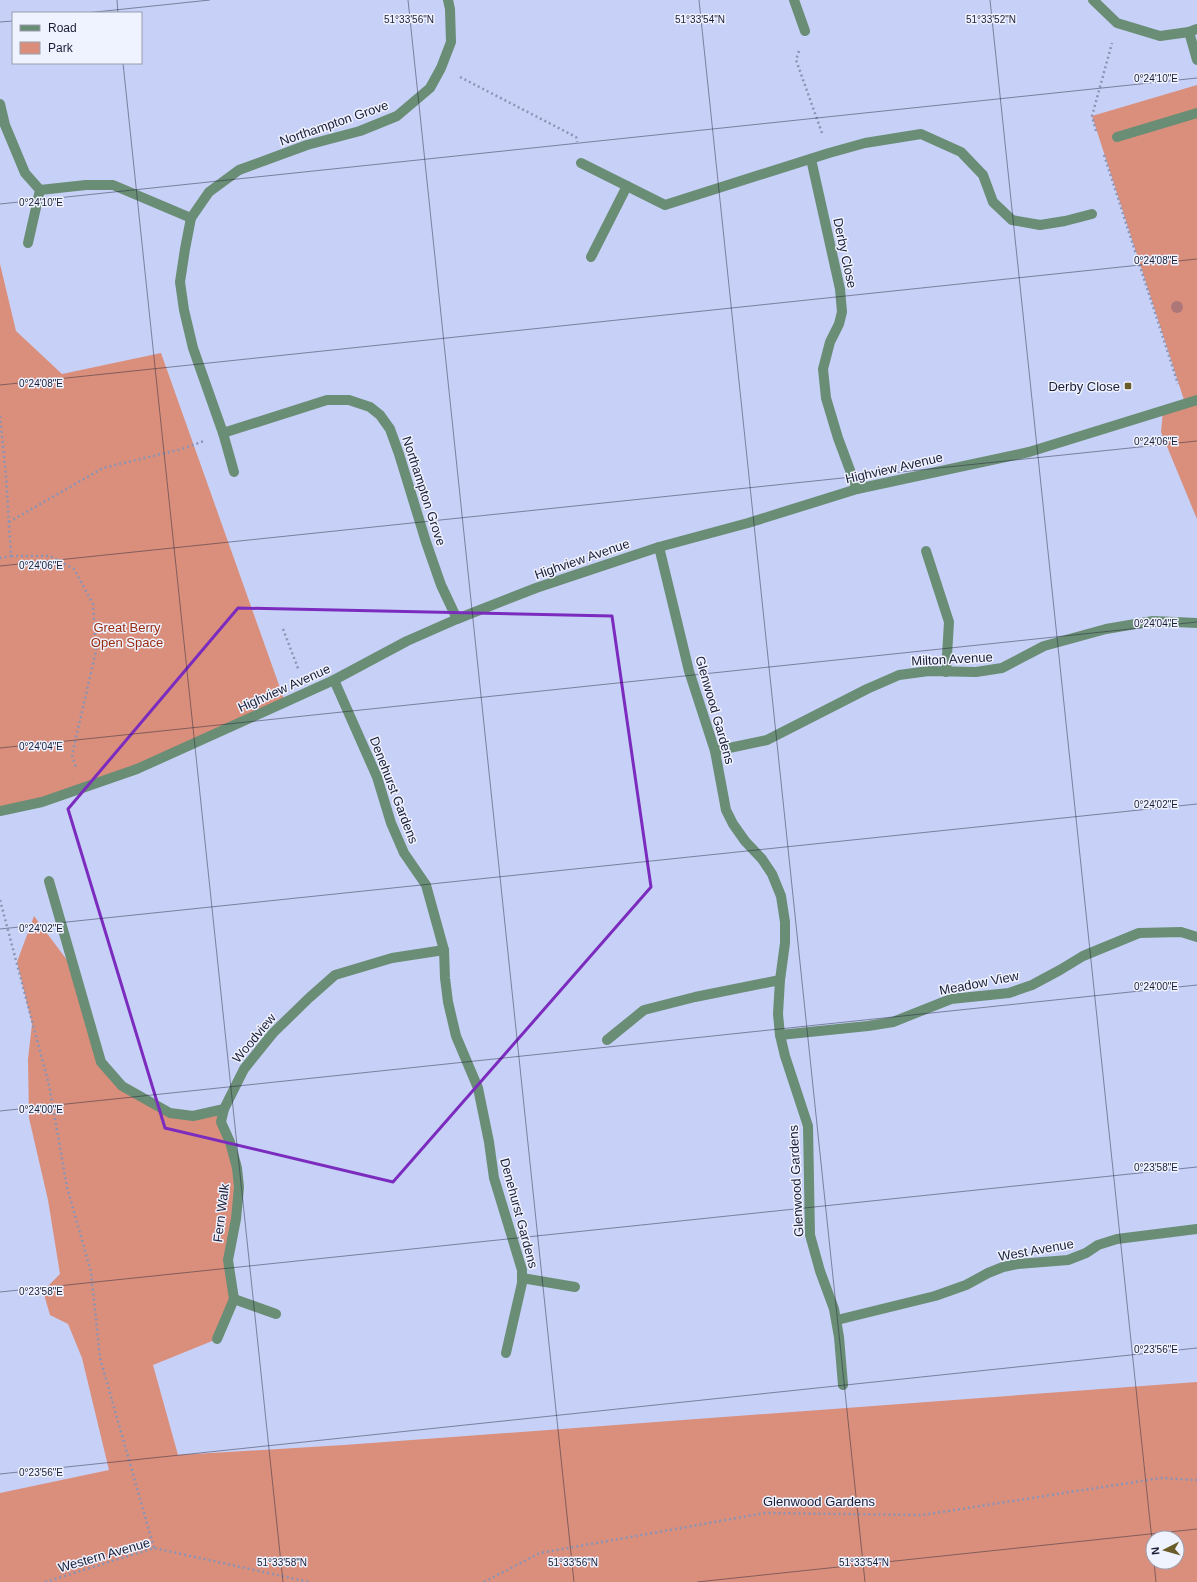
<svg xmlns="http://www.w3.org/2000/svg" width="1197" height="1582" viewBox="0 0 1197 1582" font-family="Helvetica,sans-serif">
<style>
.green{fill:#da8f7c;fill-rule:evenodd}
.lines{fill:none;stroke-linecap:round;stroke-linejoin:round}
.path{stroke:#8c94b4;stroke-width:2.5;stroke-dasharray:2 3;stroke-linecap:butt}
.service{stroke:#6a8d75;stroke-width:10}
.minor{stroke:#6a8d75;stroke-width:10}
.tree{fill:#ad7677}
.marked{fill:none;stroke:#7b2cbf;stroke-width:3;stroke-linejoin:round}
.ticks{fill:none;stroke:#1a1e35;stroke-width:1;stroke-opacity:0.45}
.poi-dot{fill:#6a5d2a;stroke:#eff2ff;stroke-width:1.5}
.labels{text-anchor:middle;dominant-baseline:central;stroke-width:3;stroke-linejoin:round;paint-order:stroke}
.street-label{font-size:13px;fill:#1a1e35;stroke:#eff2ff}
.poi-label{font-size:13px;fill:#1a1e35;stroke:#eff2ff;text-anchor:end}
.park-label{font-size:13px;fill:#972c0f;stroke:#eff2ff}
.ticks-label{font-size:10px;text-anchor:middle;fill:#1a1e35;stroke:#eff2ff;stroke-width:3;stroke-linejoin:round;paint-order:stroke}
</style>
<rect width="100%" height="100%" fill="#c7d0f6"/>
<g class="green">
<path d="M 1197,85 L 1197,519 L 1161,432 L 1163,411 L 1185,403 L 1092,116 Z"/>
<path d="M 0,264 L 16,331 L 62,374 L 161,353 L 285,702 L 137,769 L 0,810 Z"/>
<path d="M 34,916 L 73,968 L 101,1062 L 122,1086 L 170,1113 L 224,1109 L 221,1122 L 237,1168 L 230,1251 L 234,1299 L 217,1339 L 153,1365 L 178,1455 L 344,1445 L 1197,1382 L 1197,1582 L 0,1582 L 0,1493 L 109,1470 L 82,1358 L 68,1324 L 50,1315 L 43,1291 L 60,1274 L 48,1200 L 29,1118 L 28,1059 L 32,1024 L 17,962 ZM 1153,1538 L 1177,1538 L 1177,1562 L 1153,1562 Z"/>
</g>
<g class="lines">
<g class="path">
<path d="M 799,51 L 796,60 L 822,133"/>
<path d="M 460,77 L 576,137 L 577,142"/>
<path d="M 1096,131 L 1092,116 L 1112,43"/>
<path d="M 1104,155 L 1178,384"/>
<path d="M 0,416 L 6,476 L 11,556 L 0,558"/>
<path d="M 9,522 L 103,468 L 182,449 L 204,441"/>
<path d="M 11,556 L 50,556 L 74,569 L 93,604 L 96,651 L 72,755 L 76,768"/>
<path d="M 283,629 L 299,671"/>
<path d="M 0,900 L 49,1085 L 67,1187 L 91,1272 L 100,1358 L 154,1548"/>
<path d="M 45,1582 L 154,1548 L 309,1582"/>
<path d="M 484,1582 L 540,1553 L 765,1513 L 922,1515 L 1161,1478 L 1197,1480"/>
</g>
<g class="service">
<path d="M 1189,32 L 1197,60"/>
<path d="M 1117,137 L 1197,113"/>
<path d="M 926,551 L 949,622 L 946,672"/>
<path d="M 607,1040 L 644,1010 L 695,997 L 780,980"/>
</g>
<g class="minor">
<path d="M 794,0 L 805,31"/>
<path d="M 1093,0 L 1117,23 L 1160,36 L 1189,32 L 1197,29"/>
<path d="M 0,104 L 5,125 L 25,173 L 40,190 L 86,185 L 113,185 L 191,218"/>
<path d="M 811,159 L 840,289 L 842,312 L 839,324 L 830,342 L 823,369 L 826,398 L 838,438 L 857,489"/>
<path d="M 581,163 L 665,205 L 829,153 L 865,143 L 921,134 L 961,152 L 983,175 L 993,202 L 1012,220 L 1040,225 L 1065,221 L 1092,214"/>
<path d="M 28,243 L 40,190"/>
<path d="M 591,257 L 627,186"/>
<path d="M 223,433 L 327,400 L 349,400 L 370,407 L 380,415 L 390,429 L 399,454 L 426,542 L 441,585 L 457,619"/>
<path d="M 234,472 L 223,433 L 193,348 L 184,310 L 180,282 L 185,249 L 191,218 L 209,192 L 239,170 L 307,145 L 360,131 L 397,116 L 430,88 L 441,68 L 451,42 L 450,9 L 448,0"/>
<path d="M 659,547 L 689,671 L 715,751 L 726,810 L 733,824 L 745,841 L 762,859 L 772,874 L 781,896 L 785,922 L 785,943 L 780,980 L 778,1014 L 780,1035 L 785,1056 L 808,1126 L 810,1235 L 820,1271 L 834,1309 L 839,1337 L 843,1385"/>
<path d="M 334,680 L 377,777 L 391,823 L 404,853 L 426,885 L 444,950 L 445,978 L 448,1002 L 456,1036 L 478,1088 L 489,1142 L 494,1178 L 522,1270 L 522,1283 L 506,1353"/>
<path d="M 715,751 L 767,740 L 867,689 L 899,675 L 929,671 L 976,672 L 1002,668 L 1044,646 L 1106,629 L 1153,621 L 1197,623"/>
<path d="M 0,811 L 42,802 L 137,769 L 334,680 L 407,641 L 457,619 L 536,588 L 659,547 L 748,523 L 857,489 L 1029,452 L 1197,400"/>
<path d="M 49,881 L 101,1062 L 122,1086 L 170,1113 L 193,1116 L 224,1109 L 244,1069 L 273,1033 L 309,998 L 335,975 L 392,958 L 444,950"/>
<path d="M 780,1035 L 868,1026 L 893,1022 L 951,999 L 1009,993 L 1032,985 L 1060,970 L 1083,956 L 1139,933 L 1181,932 L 1197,937"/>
<path d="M 224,1109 L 221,1122 L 230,1142 L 237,1168 L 239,1187 L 236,1219 L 228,1260 L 234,1299 L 276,1314"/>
<path d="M 522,1278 L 575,1287"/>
<path d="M 837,1320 L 935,1296 L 966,1285 L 988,1273 L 1003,1267 L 1018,1264 L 1068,1260 L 1086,1253 L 1098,1245 L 1117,1239 L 1197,1229"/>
<path d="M 217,1339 L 234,1299"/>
</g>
</g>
<circle class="tree" cx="1177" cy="307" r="6"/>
<path class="marked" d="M 238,608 L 612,616 L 651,887 L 393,1182 L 165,1128 L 68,809 Z"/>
<path class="ticks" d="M 117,0 L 118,13M 408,0 L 574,1582M 699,0 L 865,1582M 990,0 L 1153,1550M 86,13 L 210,0M 0,22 L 13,21M 123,63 L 283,1582M 0,204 L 1197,78M 0,385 L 1197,259M 0,566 L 1197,441M 0,748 L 1197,622M 0,929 L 1197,804M 0,1111 L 1197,985M 0,1292 L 1197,1167M 0,1474 L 1197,1348M 1154,1562 L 1156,1582M 697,1582 L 1197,1529"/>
<rect class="poi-dot" x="1124" y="382" width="8" height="8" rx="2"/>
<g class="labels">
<g class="street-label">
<text transform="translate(334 123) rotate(-19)">Northampton Grove</text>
<text transform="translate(845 253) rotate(78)">Derby Close</text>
<text transform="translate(894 468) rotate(-13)">Highview Avenue</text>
<text transform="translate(424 491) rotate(72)">Northampton Grove</text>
<text transform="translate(582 559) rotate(-19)">Highview Avenue</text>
<text transform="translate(952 659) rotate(-3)">Milton Avenue</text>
<text transform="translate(284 688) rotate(-24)">Highview Avenue</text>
<text transform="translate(715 710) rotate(74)">Glenwood Gardens</text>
<text transform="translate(394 790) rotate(69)">Denehurst Gardens</text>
<text transform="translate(979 983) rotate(-11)">Meadow View</text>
<text transform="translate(254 1038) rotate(-50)">Woodview</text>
<text transform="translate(796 1181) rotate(-93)">Glenwood Gardens</text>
<text transform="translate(221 1213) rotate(-83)">Fern Walk</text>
<text transform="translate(519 1213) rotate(75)">Denehurst Gardens</text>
<text transform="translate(1036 1250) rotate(-10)">West Avenue</text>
<text x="819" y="1501">Glenwood Gardens</text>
<text transform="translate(104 1555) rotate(-16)">Western Avenue</text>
</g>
<g class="poi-label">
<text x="1120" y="386">Derby Close</text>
</g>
<g class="park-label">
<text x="127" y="627">Great Berry<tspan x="127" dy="15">Open Space</tspan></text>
</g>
</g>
<g class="ticks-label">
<text x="409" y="23">51°33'56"N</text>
<text x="700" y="23">51°33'54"N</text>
<text x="991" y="23">51°33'52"N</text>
<text x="1156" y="82">0°24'10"E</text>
<text x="41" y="206">0°24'10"E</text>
<text x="1156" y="264">0°24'08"E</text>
<text x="41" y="387">0°24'08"E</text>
<text x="1156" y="445">0°24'06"E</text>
<text x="41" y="569">0°24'06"E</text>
<text x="1156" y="627">0°24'04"E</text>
<text x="41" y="750">0°24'04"E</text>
<text x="1156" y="808">0°24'02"E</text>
<text x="41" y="932">0°24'02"E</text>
<text x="1156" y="990">0°24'00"E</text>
<text x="41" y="1113">0°24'00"E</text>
<text x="1156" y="1171">0°23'58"E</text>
<text x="41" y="1295">0°23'58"E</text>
<text x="1156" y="1353">0°23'56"E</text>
<text x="41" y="1476">0°23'56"E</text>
<text x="282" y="1566">51°33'58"N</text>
<text x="573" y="1566">51°33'56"N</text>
<text x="864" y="1566">51°33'54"N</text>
</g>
<rect x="12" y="12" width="130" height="52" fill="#eff2ff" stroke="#9a9dae"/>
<rect x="20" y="25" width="20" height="6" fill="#6a8d75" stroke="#9a9dae"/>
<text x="48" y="32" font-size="12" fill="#1a1e35">Road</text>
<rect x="20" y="42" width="20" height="12" fill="#da8f7c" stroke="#9a9dae"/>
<text x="48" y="52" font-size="12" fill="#1a1e35">Park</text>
<g transform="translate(1165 1550) rotate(264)"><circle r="19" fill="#eff2ff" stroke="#9a9dae"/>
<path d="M0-3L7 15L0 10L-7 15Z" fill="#6a5d2a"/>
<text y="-6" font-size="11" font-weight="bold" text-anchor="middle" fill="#1a1e35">N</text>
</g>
</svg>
